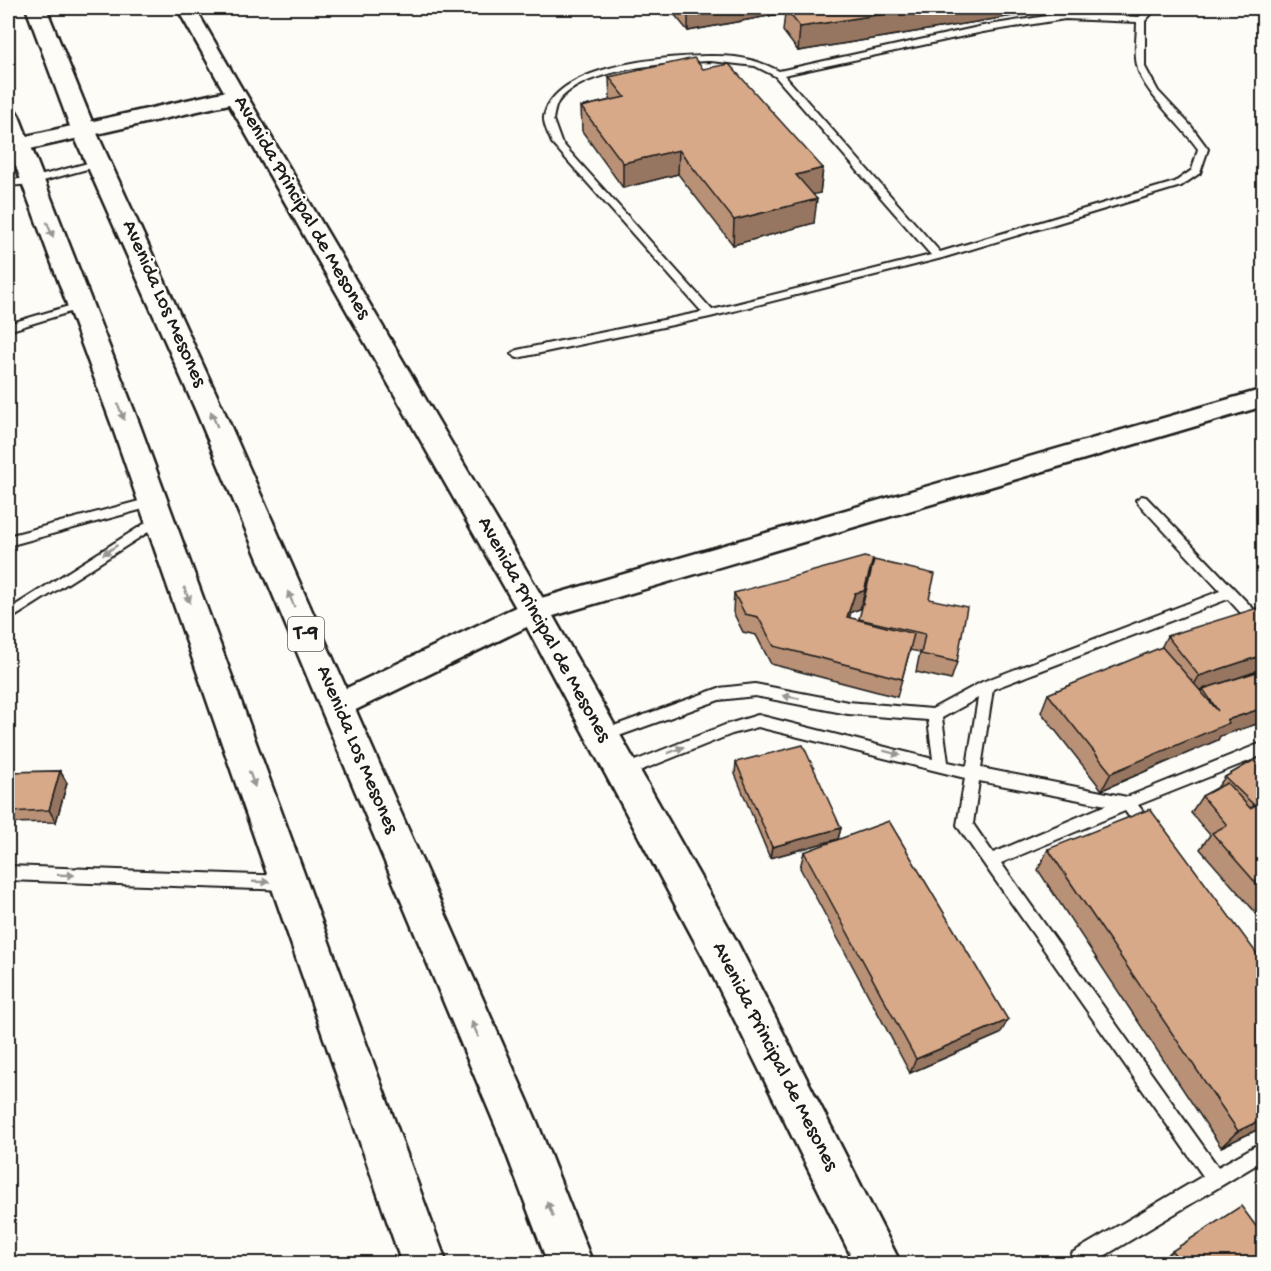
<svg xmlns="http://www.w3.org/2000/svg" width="1271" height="1271" viewBox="0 0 1271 1271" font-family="'Gochi Hand',sans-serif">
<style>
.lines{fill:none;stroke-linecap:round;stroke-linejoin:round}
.lane-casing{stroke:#1c1c1c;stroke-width:4}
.street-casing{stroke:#1c1c1c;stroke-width:5}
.secondary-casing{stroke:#1c1c1c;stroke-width:5}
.highway-casing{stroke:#1c1c1c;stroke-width:5}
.lane{fill:#fdfcf7;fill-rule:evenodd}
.street{fill:#fdfcf7;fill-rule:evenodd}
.secondary{fill:#fdfcf7;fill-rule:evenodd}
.highway{fill:#fdfcf7;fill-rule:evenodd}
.wall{fill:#b99176;stroke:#1c1c1c;stroke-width:1.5;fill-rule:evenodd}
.shaded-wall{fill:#967660;stroke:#1c1c1c;stroke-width:1.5}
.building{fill:#d7a989;stroke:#1c1c1c;stroke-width:1.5}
.oneway{fill:#989794}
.labels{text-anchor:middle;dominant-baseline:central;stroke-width:4.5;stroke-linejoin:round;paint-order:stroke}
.shield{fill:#fdfcf7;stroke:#605f5e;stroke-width:1.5}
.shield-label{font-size:20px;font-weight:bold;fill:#1c1c1c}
.street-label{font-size:21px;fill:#1c1c1c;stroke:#fdfcf7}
</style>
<rect width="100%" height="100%" fill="#fdfcf7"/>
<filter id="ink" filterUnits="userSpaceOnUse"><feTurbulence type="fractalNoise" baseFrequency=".0167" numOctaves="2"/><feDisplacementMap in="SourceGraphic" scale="12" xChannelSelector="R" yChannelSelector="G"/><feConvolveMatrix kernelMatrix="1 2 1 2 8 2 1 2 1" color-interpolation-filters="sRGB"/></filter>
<g filter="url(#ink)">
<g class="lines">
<g class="lane-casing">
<g id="lane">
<path d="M 1149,8 L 1157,8 L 1145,21 L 1145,67 L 1158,91 L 1191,126 L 1208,149 L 1200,173 L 1181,186 L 942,258 L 710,317 L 517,358 L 511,354 L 517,350 L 702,312 L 552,143 C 549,135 543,125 544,117 C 554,60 690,53 735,57 C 751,59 765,64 779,71 L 983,26 L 1065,13 L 1139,17 ZM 1065,19 L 1137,22 C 1137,36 1134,52 1137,65 C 1140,89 1183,127 1198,149 L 1192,170 L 1175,182 L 940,252 L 784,75 L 983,32 ZM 711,61 L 755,66 L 775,76 L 931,255 L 712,310 L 561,142 L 553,120 C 554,114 555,107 558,102 C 582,68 673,62 711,61 Z"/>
<path d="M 99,160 L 102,161 L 102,165 L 32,184 L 8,186 L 8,180 L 32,178 Z"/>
<path d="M 79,303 L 83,304 L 83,308 L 8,331 L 8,324 Z"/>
<path d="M 1142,496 L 1146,497 L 1264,620 L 1264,634 L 1259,633 L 1228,599 L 993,689 L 981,768 L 1127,797 L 1264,742 L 1264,755 L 1138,805 L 1157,829 L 1154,834 C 1141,838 1132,820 1125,811 L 1001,863 L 1218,1167 L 1264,1141 L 1264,1160 L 1091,1264 L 1068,1264 L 1072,1253 L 1203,1176 L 960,830 L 957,825 L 965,778 L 758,727 L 732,734 L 622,778 L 617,776 L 615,772 L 617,768 L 725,725 L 758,715 L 933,759 L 928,720 L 848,714 L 755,696 L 719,700 L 602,742 L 597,740 L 595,736 L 597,732 L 719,688 L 755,684 L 848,702 L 932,709 L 982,682 L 1220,591 L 1138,503 L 1136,500 ZM 978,698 L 967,766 L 948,762 L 942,718 ZM 979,781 L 1106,805 L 993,853 L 973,824 Z"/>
<path d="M 154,497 L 160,502 L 158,505 L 8,546 L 8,536 Z"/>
<path d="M 160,514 L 164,516 L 166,519 L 164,522 L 8,621 L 8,610 Z"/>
<path d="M 8,866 L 287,876 L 292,878 L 295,883 L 292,888 L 287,890 L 8,880 Z"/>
</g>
</g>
<g class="street-casing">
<g id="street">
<path d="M 177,8 L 195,8 L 246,96 L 243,100 L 229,100 Z"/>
<path d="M 1264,389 L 1264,406 L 543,619 L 337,719 L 326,716 L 322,707 L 326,698 L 524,603 Z"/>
</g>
</g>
<g class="secondary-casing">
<path id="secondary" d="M 236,89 L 244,91 L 247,96 L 545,602 L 737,942 L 901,1264 L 855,1264 L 709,968 L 523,620 L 229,104 L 17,152 L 8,148 L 9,140 Z"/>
</g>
<g class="highway-casing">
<g id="highway">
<path d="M 26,8 L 46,8 L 95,129 L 224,411 L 537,1122 L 593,1264 L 548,1264 L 501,1139 L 196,411 L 71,129 Z"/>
<path d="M 8,109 L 16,111 L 19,116 L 139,423 L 447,1264 L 402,1264 L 111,423 L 8,145 Z"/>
</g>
</g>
<use href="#lane" class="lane"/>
<use href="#street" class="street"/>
<use href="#secondary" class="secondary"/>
<use href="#highway" class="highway"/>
</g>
<g class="wall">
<path d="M 669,8 L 1062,8 L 798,51 L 783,31 L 785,13 L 688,31 Z"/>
<path d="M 703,69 L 823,168 L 820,193 L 813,194 L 814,223 L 733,245 L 678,174 L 623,188 L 582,131 L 581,107 L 610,100 L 609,77 Z"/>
<path d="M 869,578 L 860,609 L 851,612 L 849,618 L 859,620 L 859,619 L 929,599 L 957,662 L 951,680 L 916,672 L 920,652 L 910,650 L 897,697 L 771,664 L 756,635 L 743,632 L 733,612 L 734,593 Z"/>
<path d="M 1263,616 L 1263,722 L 1220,736 L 1218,740 L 1102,790 L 1041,712 L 1048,694 L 1161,648 L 1167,636 ZM 1258,671 L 1203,689 L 1202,692 L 1200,690 Z"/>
<path d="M 1263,755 L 1263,921 L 1200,849 L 1210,835 L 1191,813 L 1202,796 L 1217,788 L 1225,777 Z"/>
<path d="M 736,762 L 841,828 L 838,839 L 770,858 L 735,774 Z"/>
<path d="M 60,771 L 67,783 L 56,822 L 8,823 L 8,772 Z"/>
<path d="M 1048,849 L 1263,962 L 1263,1127 L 1221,1147 L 1038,870 Z"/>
<path d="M 804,852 L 1000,1034 L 910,1073 L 800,868 Z"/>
<path d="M 1261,1233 L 1263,1263 L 1168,1263 L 1164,1257 L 1172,1251 Z"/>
</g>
<g class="shaded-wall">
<path d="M 717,8 L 785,8 L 785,13 L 688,31 L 688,13 Z"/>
<path d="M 921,8 L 1062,8 L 798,51 L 800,27 Z"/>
<path d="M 679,150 L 678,174 L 623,188 L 623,163 Z"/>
<path d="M 823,168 L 820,193 L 794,199 L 796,175 Z"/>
<path d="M 817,199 L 814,223 L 733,245 L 734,220 Z"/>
<path d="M 873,559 L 869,578 L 860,609 L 851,612 L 844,636 L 847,617 L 855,593 Z"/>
<path d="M 1263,655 L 1263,663 L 1258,671 L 1189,694 L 1199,676 Z"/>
<path d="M 1263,708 L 1263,722 L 1220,736 L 1218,740 L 1102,790 L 1111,773 L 1227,720 Z"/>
<path d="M 60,771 L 67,783 L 56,822 L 49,810 Z"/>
<path d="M 841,828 L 838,839 L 770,858 L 772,847 Z"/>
<path d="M 1008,1020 L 1000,1034 L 910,1073 L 916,1059 Z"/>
<path d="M 1263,1119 L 1263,1127 L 1221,1147 L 1238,1131 Z"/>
</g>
<g class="building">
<path d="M 684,8 L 717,8 L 688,13 Z"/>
<path d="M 785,8 L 921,8 L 800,27 Z"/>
<path d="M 694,58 L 703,69 L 729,64 L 823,168 L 796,175 L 817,199 L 734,220 L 679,150 L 623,163 L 581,107 L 625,97 L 609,77 Z"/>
<path d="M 864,557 L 873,559 L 864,591 L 855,593 L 847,617 L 914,634 L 902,679 L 774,646 L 758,617 L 745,614 L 734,593 Z"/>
<path d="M 874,560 L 935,574 L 929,599 L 967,607 L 957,662 L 921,654 L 925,634 L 859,619 Z"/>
<path d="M 1257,608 L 1263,616 L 1263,655 L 1199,676 L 1167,636 Z"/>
<path d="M 1162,647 L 1218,711 L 1203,689 L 1263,670 L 1263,708 L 1227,720 L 1229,723 L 1111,773 L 1048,694 Z"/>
<path d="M 803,745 L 841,828 L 772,847 L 736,762 Z"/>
<path d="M 1263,755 L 1263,799 L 1254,805 L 1225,777 Z"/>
<path d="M 60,771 L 49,810 L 8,812 L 8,772 Z"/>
<path d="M 1227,783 L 1250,808 L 1260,803 L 1263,806 L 1263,891 L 1212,833 L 1227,825 L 1202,796 Z"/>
<path d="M 1150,809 L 1263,962 L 1263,1119 L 1238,1131 L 1048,849 Z"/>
<path d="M 889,821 L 1008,1020 L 916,1059 L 804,852 Z"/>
<path d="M 1241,1206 L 1261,1233 L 1263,1231 L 1263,1263 L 1182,1263 L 1172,1251 Z"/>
</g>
<defs><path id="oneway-solid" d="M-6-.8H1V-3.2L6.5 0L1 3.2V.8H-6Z" transform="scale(1.5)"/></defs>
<g class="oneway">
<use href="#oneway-solid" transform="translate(50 230) rotate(69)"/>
<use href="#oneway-solid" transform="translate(121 412) rotate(68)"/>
<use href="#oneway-solid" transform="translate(214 419) rotate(-113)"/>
<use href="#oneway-solid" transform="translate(110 550) rotate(147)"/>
<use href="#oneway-solid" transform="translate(187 595) rotate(70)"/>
<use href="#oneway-solid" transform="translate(291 599) rotate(-113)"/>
<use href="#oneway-solid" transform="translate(791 697) rotate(-169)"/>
<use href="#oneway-solid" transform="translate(676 750) rotate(-22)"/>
<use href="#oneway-solid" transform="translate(892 753) rotate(15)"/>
<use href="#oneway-solid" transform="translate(252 779) rotate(70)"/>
<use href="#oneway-solid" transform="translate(66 875) rotate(2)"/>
<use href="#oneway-solid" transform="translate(261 882) rotate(2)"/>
<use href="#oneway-solid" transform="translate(475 1029) rotate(-113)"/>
<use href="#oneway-solid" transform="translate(550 1209) rotate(-112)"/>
</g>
</g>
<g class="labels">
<rect class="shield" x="288" y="617" width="36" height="34" rx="4.5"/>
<g class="shield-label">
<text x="306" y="634">T-9</text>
</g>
<g class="street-label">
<text transform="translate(301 208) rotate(60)">Avenida Principal de Mesones</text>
<text transform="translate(163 304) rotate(66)">Avenida Los Mesones</text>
<text transform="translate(543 630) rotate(61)">Avenida Principal de Mesones</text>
<text transform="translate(356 750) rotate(67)">Avenida Los Mesones</text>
<text transform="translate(774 1057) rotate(63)">Avenida Principal de Mesones</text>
</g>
</g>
<rect width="1271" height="1271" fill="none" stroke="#fdfcf7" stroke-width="30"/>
<rect x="15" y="15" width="1241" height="1241" fill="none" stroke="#1c1c1c" stroke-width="2" filter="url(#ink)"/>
</svg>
